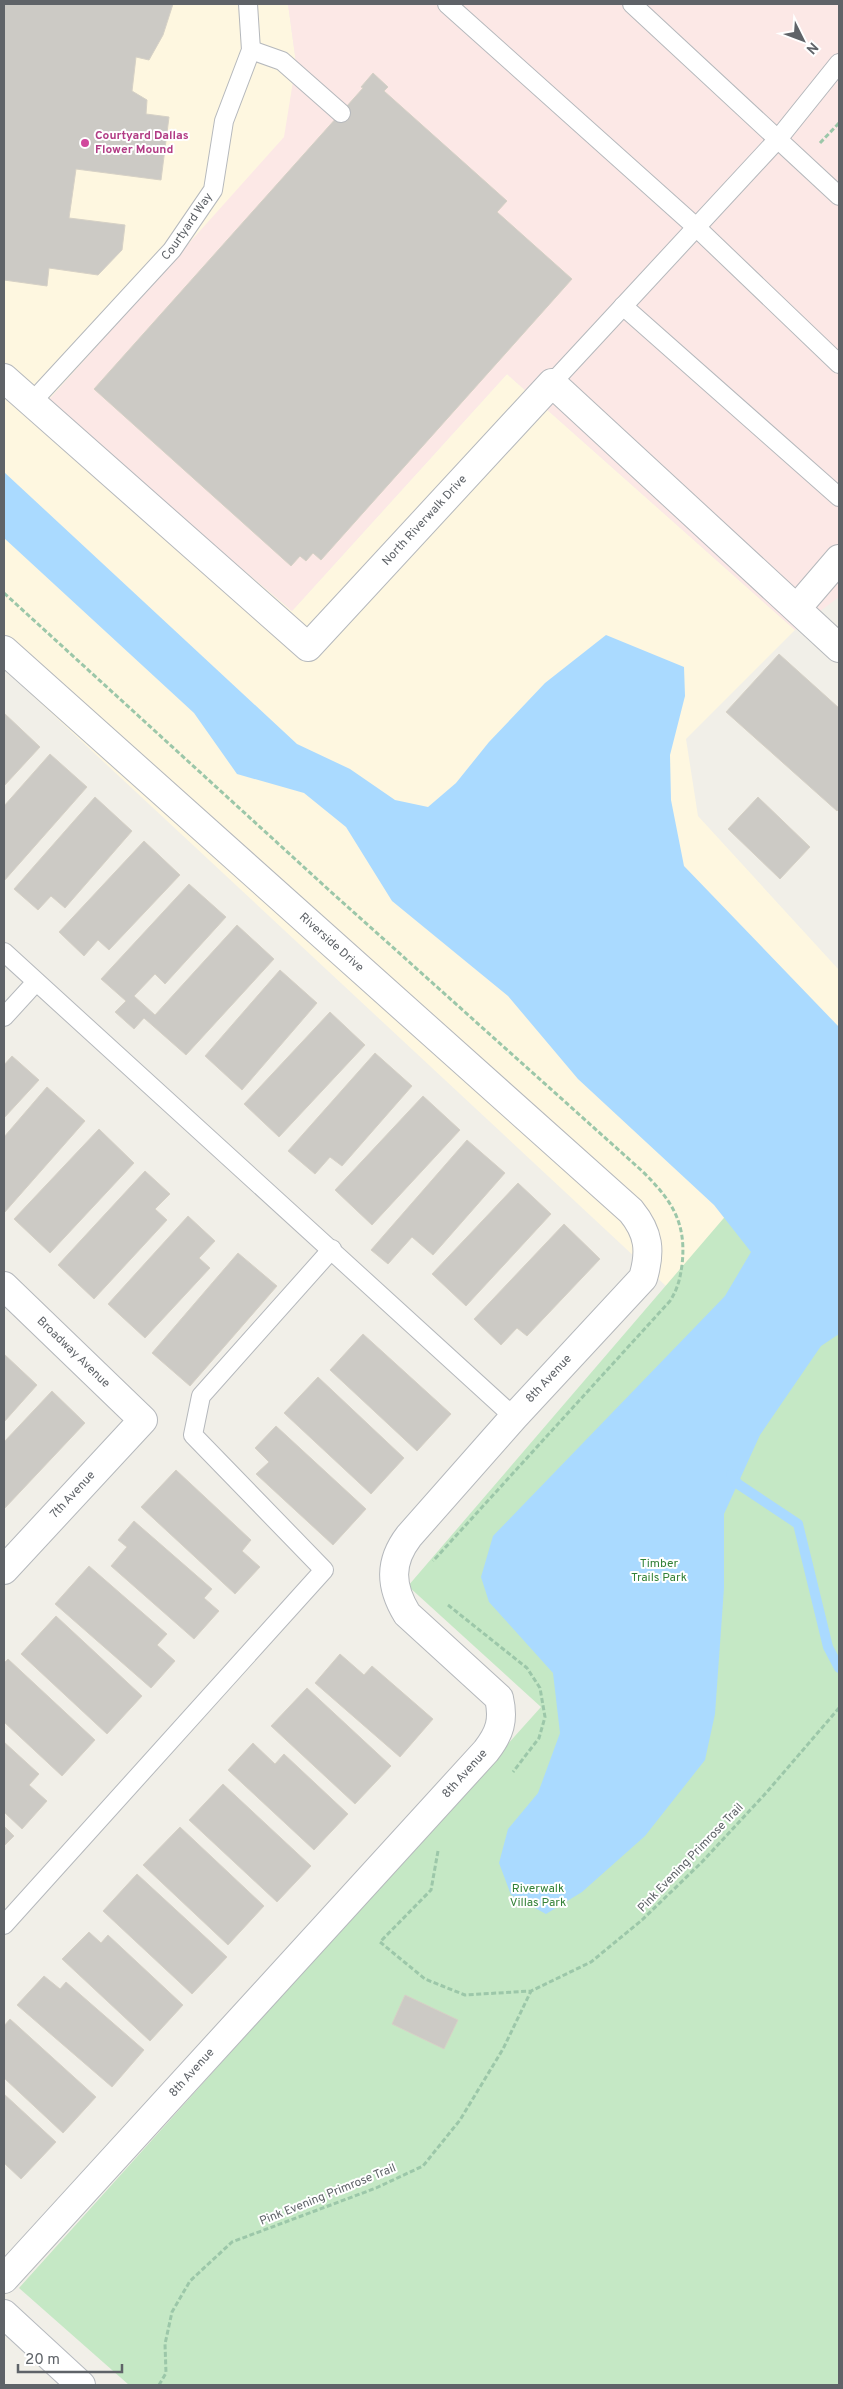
<svg xmlns="http://www.w3.org/2000/svg" width="843" height="2389" viewBox="0 0 843 2389" font-family="Overpass,sans-serif">
<style>
.commercial{fill:#fef7e0}
.medical{fill:#fce8e6}
.green{fill:#c5e8c5}
.water{fill:#aadaff}
.lines{fill:none;stroke-linecap:round;stroke-linejoin:round}
.stream{stroke:#aadaff;stroke-width:10}
.building{fill:#cccac5;stroke:#d6d1c6}
.service-casing{stroke:#b5b8bc;stroke-width:20}
.minor-casing{stroke:#b5b8bc;stroke-width:30}
.secondary-casing{stroke:#b6babf;stroke-width:30}
.path{stroke:#9cc7a9;stroke-width:3;stroke-dasharray:5 2.5;stroke-linecap:butt}
.service{stroke:#fff;stroke-width:18}
.minor{stroke:#fff;stroke-width:28}
.secondary{stroke:#fff;stroke-width:28}
.hotel-dot{fill:#d1479c;stroke:#fff;stroke-width:2}
.labels{text-anchor:middle;dominant-baseline:central;stroke-width:4;stroke-linejoin:round;paint-order:stroke}
.hotel-label{font-size:12px;font-weight:bold;fill:#b23c85;stroke:#fff;text-anchor:start}
.street-label{font-size:12px;fill:#5f6368;stroke:#fff}
.park-label{font-size:12px;fill:#348238;stroke:#fff}
</style>
<rect width="100%" height="100%" fill="#f1efe8"/>
<path class="commercial" d="M 4,4 L 288,4 L 296,63 L 285,137 L 46,403 L 292,611 L 507,374 L 795,630 L 686,739 L 698,816 L 839,970 L 839,1099 L 666,1286 L 4,669 Z"/>
<path class="medical" d="M 288,4 L 839,4 L 839,597 L 795,630 L 507,374 L 292,611 L 46,403 L 284,137 L 296,63 Z"/>
<path class="green" d="M 839,1097 L 839,2385 L 129,2385 L 19,2288 L 541,1707 L 408,1586 L 729,1212 Z"/>
<path class="water" d="M 4,472 L 297,744 L 350,769 L 395,800 L 428,807 L 456,783 L 489,742 L 545,683 L 606,635 L 684,667 L 685,696 L 670,755 L 671,800 L 684,866 L 839,1027 L 839,1334 L 821,1346 L 760,1435 L 724,1514 L 724,1588 L 715,1714 L 705,1760 L 645,1836 L 582,1892 L 546,1914 L 511,1895 L 499,1863 L 508,1829 L 538,1793 L 560,1733 L 553,1673 L 489,1602 L 481,1577 L 493,1536 L 725,1296 L 751,1252 L 714,1205 L 578,1079 L 508,996 L 392,901 L 346,827 L 304,793 L 237,774 L 194,713 L 4,538 Z"/>
<g class="lines">
<path class="stream" d="M 731,1474 L 738,1484 L 798,1524 L 828,1647 L 839,1668"/>
</g>
<g class="building">
<path d="M 4,4 L 173,4 L 163,35 L 149,60 L 136,57 L 132,91 L 147,100 L 146,114 L 169,117 L 161,180 L 76,169 L 69,218 L 125,225 L 122,250 L 98,275 L 49,268 L 47,286 L 4,280 Z"/>
<path d="M 373,73 L 388,87 L 384,91 L 507,201 L 497,212 L 572,279 L 321,560 L 313,553 L 306,561 L 300,556 L 291,566 L 94,389 L 363,88 L 361,87 Z"/>
<path d="M 779,654 L 839,708 L 839,809 L 837,811 L 726,712 Z"/>
<path d="M 4,713 L 40,747 L 4,786 Z"/>
<path d="M 50,754 L 87,787 L 4,881 L 4,806 Z"/>
<path d="M 95,797 L 132,831 L 65,908 L 51,896 L 38,910 L 14,889 Z"/>
<path d="M 758,797 L 810,847 L 780,879 L 728,829 Z"/>
<path d="M 144,841 L 180,875 L 109,950 L 98,940 L 84,956 L 59,932 Z"/>
<path d="M 189,884 L 226,917 L 165,984 L 155,974 L 134,996 L 155,1015 L 237,925 L 274,959 L 186,1055 L 144,1018 L 134,1029 L 115,1012 L 126,1001 L 101,979 Z"/>
<path d="M 280,970 L 317,1003 L 242,1090 L 205,1056 Z"/>
<path d="M 330,1012 L 365,1045 L 279,1137 L 244,1104 Z"/>
<path d="M 375,1053 L 412,1086 L 342,1166 L 330,1157 L 315,1174 L 288,1151 Z"/>
<path d="M 12,1056 L 39,1080 L 4,1118 L 4,1065 Z"/>
<path d="M 47,1087 L 85,1121 L 4,1213 L 4,1137 Z"/>
<path d="M 423,1096 L 460,1130 L 372,1225 L 335,1190 Z"/>
<path d="M 99,1129 L 134,1163 L 50,1253 L 14,1219 Z"/>
<path d="M 467,1140 L 505,1173 L 433,1255 L 412,1237 L 388,1264 L 371,1250 Z"/>
<path d="M 145,1171 L 170,1194 L 155,1209 L 167,1220 L 94,1299 L 58,1265 Z"/>
<path d="M 518,1183 L 551,1214 L 466,1306 L 432,1274 Z"/>
<path d="M 188,1216 L 215,1241 L 199,1258 L 210,1268 L 145,1338 L 108,1304 Z"/>
<path d="M 564,1224 L 600,1259 L 527,1336 L 517,1328 L 501,1345 L 474,1319 Z"/>
<path d="M 238,1253 L 277,1286 L 190,1386 L 152,1353 Z"/>
<path d="M 363,1334 L 451,1414 L 417,1451 L 330,1370 Z"/>
<path d="M 4,1354 L 37,1385 L 4,1422 Z"/>
<path d="M 318,1377 L 404,1458 L 371,1494 L 284,1413 Z"/>
<path d="M 52,1391 L 85,1423 L 4,1509 L 4,1442 Z"/>
<path d="M 276,1426 L 366,1509 L 333,1545 L 256,1474 L 269,1462 L 255,1448 Z"/>
<path d="M 176,1470 L 251,1540 L 242,1551 L 260,1567 L 235,1594 L 141,1507 Z"/>
<path d="M 134,1521 L 212,1589 L 204,1598 L 219,1611 L 194,1639 L 111,1566 L 127,1547 L 118,1540 Z"/>
<path d="M 89,1566 L 167,1634 L 157,1645 L 175,1661 L 151,1688 L 55,1604 Z"/>
<path d="M 56,1616 L 142,1696 L 107,1734 L 21,1654 Z"/>
<path d="M 340,1654 L 364,1675 L 372,1666 L 433,1719 L 400,1757 L 315,1683 Z"/>
<path d="M 8,1659 L 95,1740 L 62,1776 L 4,1722 L 4,1663 Z"/>
<path d="M 307,1688 L 391,1766 L 355,1804 L 271,1726 Z"/>
<path d="M 4,1742 L 39,1774 L 29,1785 L 47,1801 L 22,1829 L 4,1812 Z"/>
<path d="M 253,1743 L 275,1764 L 284,1754 L 348,1814 L 314,1850 L 228,1770 Z"/>
<path d="M 223,1784 L 311,1866 L 277,1902 L 189,1820 Z"/>
<path d="M 4,1826 L 14,1836 L 4,1846 Z"/>
<path d="M 180,1827 L 264,1906 L 228,1945 L 143,1865 Z"/>
<path d="M 137,1874 L 227,1957 L 192,1994 L 103,1911 Z"/>
<path d="M 89,1932 L 101,1943 L 108,1935 L 183,2005 L 150,2041 L 62,1959 Z"/>
<path d="M 44,1976 L 60,1989 L 66,1982 L 144,2050 L 112,2087 L 17,2005 Z"/>
<path d="M 405,1995 L 458,2020 L 444,2049 L 392,2024 Z"/>
<path d="M 10,2019 L 96,2097 L 63,2133 L 4,2078 L 4,2026 Z"/>
<path d="M 4,2094 L 56,2142 L 21,2179 L 4,2163 Z"/>
</g>
<g class="lines">
<g class="service-casing">
<g id="service">
<path d="M 447,4 L 696,227 L 839,364"/>
<path d="M 632,4 L 839,196"/>
<path d="M 251,50 L 282,61 L 341,113"/>
<path d="M 623,306 L 839,497"/>
<path d="M 552,383 L 778,139 L 839,63"/>
<path id="s1" d="M 31,403 L 172,250 L 213,190 L 224,121 L 251,50 L 248,4"/>
<path d="M 4,952 L 514,1417"/>
<path d="M 4,1017 L 36,982"/>
<path d="M 4,1925 L 324,1570 L 193,1435 L 201,1396 L 332,1249"/>
</g>
</g>
<g class="minor-casing">
<g id="minor">
<path id="s2" d="M 4,378 L 308,647 L 552,383 L 839,648"/>
<path d="M 797,608 L 839,559"/>
<path id="s3" d="M 4,650 L 631,1211 C 649,1233 651,1251 643,1278 L 514,1417 L 409,1536 C 389,1562 390,1586 407,1614 L 499,1698 C 504,1720 500,1733 486,1751 L 4,2279"/>
<path id="s4" d="M 4,1286 L 143,1420 L 4,1570"/>
</g>
</g>
<g class="secondary-casing">
<path id="secondary" d="M 4,2314 L 81,2385"/>
</g>
<g class="path">
<path d="M 820,143 L 839,123"/>
<path d="M 4,593 L 330,891 L 641,1170 C 671,1199 687,1222 682,1265 C 680,1279 678,1288 670,1301 L 433,1561"/>
<path d="M 448,1605 L 527,1668 L 540,1688 L 545,1717 L 539,1738 L 513,1772"/>
<path d="M 438,1851 L 431,1890 L 380,1942 L 425,1979 L 465,1995 L 531,1991 L 591,1962 L 642,1920 L 702,1862 L 766,1793 L 839,1708"/>
<path d="M 159,2385 L 166,2373 L 165,2344 L 172,2312 L 190,2281 L 232,2242 L 376,2188 L 423,2166 L 460,2120 L 503,2049 L 531,1991"/>
</g>
<use href="#service" class="service"/>
<use href="#minor" class="minor"/>
<use href="#secondary" class="secondary"/>
</g>
<circle class="hotel-dot" cx="85" cy="143" r="5"/>
<g class="labels">
<g class="hotel-label">
<text x="95" y="136">Courtyard Dallas<tspan x="95" dy="14">Flower Mound</tspan></text>
</g>
<g class="street-label">
<text stroke="none"><textPath href="#s1" startOffset="236">Courtyard Way</textPath></text>
<text stroke="none"><textPath href="#s2" startOffset="578">North Riverwalk Drive</textPath></text>
<text stroke="none"><textPath href="#s3" startOffset="439">Riverside Drive</textPath></text>
<text stroke="none"><textPath href="#s4" startOffset="96">Broadway Avenue</textPath></text>
<text transform="translate(549 1379) rotate(-47)">8th Avenue</text>
<text transform="translate(73 1495) rotate(-47)">7th Avenue</text>
<text transform="translate(465 1774) rotate(-48)">8th Avenue</text>
<text transform="translate(691 1858) rotate(-46)">Pink Evening Primrose Trail</text>
<text transform="translate(192 2073) rotate(-48)">8th Avenue</text>
<text transform="translate(328 2195) rotate(-22)">Pink Evening Primrose Trail</text>
</g>
<g class="park-label">
<text x="659" y="1564">Timber<tspan x="659" dy="14">Trails Park</tspan></text>
<text x="538" y="1889">Riverwalk<tspan x="538" dy="14">Villas Park</tspan></text>
</g>
</g>
<rect width="843" height="2389" fill="none" stroke="#5f6368" stroke-width="10"/>
<g transform="translate(803 40) rotate(132)" stroke="#ffffff" stroke-width="4" paint-order="stroke">
<path d="M0-4L9 19L0 12L-9 19Z" fill="#5f6368"/>
<text y="-8" font-size="14" font-weight="bold" text-anchor="middle" fill="#5f6368">N</text>
</g>
<path d="M18 2364v8h104v-8" fill="none" stroke="#5f6368" stroke-width="2.5"/>
<text x="25" y="2364" font-size="15" fill="#5f6368" stroke="#ffffff" stroke-width="4" paint-order="stroke">20 m</text>
</svg>
